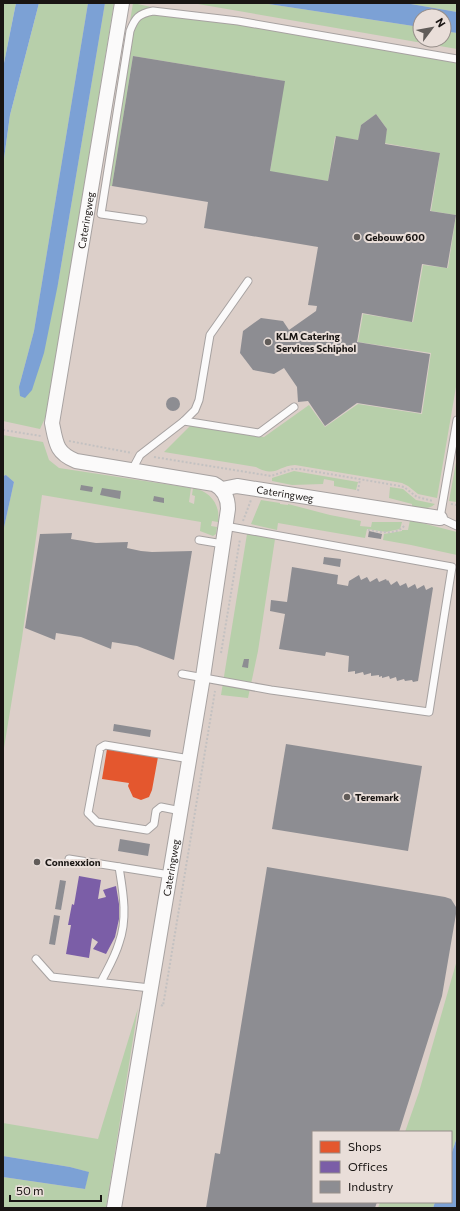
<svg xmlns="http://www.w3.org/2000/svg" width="460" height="1211" viewBox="0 0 460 1211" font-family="Commissioner,sans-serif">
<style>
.built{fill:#dccfc9;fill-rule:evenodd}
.green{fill:#b7cfaa}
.water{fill:#7ca1d5}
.shops{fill:#e4572e}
.offices{fill:#7b5ea7}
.industry{fill:#8d8d92}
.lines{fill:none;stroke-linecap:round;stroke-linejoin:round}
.service-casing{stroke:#a7a2a1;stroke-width:9}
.minor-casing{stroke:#a7a2a1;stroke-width:16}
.path{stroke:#c3c1c1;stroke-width:2;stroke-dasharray:2 2;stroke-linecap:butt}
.service{stroke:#fbfafa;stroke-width:7}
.minor{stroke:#fbfafa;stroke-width:14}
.poi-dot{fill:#615c59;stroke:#e9ded9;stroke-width:1.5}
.labels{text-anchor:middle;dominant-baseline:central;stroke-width:4;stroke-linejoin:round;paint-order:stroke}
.street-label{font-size:10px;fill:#191513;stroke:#e9ded9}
.poi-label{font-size:10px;font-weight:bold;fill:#191513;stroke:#e9ded9;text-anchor:start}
</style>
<rect width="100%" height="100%" fill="#e6dfdc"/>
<path class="built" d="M 42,3 L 457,3 L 457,1093 L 443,1132 L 313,1132 L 313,1202 L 419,1202 L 417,1208 L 3,1208 L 3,174 ZM 420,16 L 444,16 L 444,40 L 420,40 Z"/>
<g class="green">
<path d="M 4,3 L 16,3 L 3,68 L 3,7 Z"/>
<path d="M 39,3 L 88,3 L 34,331 L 19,387 L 58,284 L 105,3 L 114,3 L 46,416 L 40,429 L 3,421 L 3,166 L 10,115 Z"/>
<path d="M 133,3 L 187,15 L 457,62 L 457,381 L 437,498 L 418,494 L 408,486 L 402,483 L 295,465 C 277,466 276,478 256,467 L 164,452 L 190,426 L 264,437 L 309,405 L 325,427 L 358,404 L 422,414 L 431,353 L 358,342 L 363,314 L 413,322 L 423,265 L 448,268 L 456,215 L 431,211 L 440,153 L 384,143 L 387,129 L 376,114 L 361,125 L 358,140 L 335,137 L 328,181 L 270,172 L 284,81 L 133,56 L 112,186 L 103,185 Z"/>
<path d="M 192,3 L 262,3 L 420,27 L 420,40 L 444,40 L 444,31 L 457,33 L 457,49 Z"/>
<path d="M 405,3 L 457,3 L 457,12 Z"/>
<path d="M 3,435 L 43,442 L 49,460 L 59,468 L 191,488 L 189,502 L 194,504 L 195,496 L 192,495 L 193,488 C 210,491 221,505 218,522 L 212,521 L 211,526 L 217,527 L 216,534 L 213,536 L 200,531 L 201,522 L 42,495 L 22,638 L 3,754 L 3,532 L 14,482 L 6,475 L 3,476 Z"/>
<path d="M 457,457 L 457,502 L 449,501 Z"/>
<path d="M 294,471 L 358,482 L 356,490 L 334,486 L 334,481 L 324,479 L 323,484 L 292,485 L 272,481 L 272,478 Z"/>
<path d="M 390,487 L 403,489 L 416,500 L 435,504 C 428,510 421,509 412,507 L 412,504 L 389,498 Z"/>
<path d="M 261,500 L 280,503 L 280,504 L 288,505 L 288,504 L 330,515 L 361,521 L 360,526 L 371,527 L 372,522 L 402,522 L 400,529 L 386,532 L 367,529 L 365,538 L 278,523 L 277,530 L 251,524 Z"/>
<path d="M 410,520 L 457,532 L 457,555 L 411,545 L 383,540 L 384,534 L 402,531 L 402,530 L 408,530 Z"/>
<path d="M 247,534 L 275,539 L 258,651 L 248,698 L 221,695 Z"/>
<path d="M 457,960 L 457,1137 L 451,1155 L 451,1132 L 405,1132 L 419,1092 Z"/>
<path d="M 138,1008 L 106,1208 L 3,1208 L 3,1177 L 85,1189 L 88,1172 L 70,1167 L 3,1156 L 3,1123 L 98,1139 Z"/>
<path d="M 380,1202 L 435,1202 L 433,1208 L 378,1208 Z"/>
</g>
<g class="water">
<path d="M 16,3 L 39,3 L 10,115 L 3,166 L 3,68 Z"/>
<path d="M 88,3 L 105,3 L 58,284 L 44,353 L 32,390 L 25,398 L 20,396 L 19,387 L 34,331 Z"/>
<path d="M 262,3 L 405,3 L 457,12 L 457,33 L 444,31 L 444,16 L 420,16 L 420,27 Z"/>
<path d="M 6,475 L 14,482 L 3,532 L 3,476 Z"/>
<path d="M 457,1137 L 457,1208 L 433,1208 L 435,1202 L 451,1202 L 451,1155 Z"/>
<path d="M 3,1156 L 70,1167 L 89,1172 L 85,1189 L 3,1177 Z"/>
</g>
<path class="shops" d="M 107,749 L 158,757 L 152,790 L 149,797 L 141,800 L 133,797 L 128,786 L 129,783 L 102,779 Z"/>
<path class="offices" d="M 79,876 L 101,880 L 98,899 L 106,897 L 103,890 L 116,886 L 119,904 L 119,919 L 115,937 L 106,954 L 93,949 L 98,942 L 92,938 L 89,958 L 66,954 L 71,925 L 68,925 L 72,904 L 74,905 Z"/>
<g class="industry">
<path d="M 133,56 L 285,81 L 270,171 L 328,181 L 336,136 L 358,140 L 361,125 L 376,114 L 387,129 L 385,144 L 440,153 L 430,211 L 456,215 L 447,268 L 422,264 L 412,322 L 362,313 L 357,342 L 430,354 L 421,413 L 357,403 L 325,426 L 308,401 L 298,402 L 297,387 L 284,368 L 274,374 L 253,370 L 240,353 L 243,331 L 261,318 L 283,321 L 289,330 L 316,311 L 317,306 L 308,305 L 318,247 L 204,228 L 208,202 L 112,186 Z"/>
<circle cx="173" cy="404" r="7"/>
<path d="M 81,485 L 93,487 L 92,492 L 80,490 Z"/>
<path d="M 102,488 L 121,491 L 120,499 L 100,495 Z"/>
<path d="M 154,496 L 164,498 L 164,503 L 153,501 Z"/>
<path d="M 369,531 L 382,534 L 381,539 L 368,537 Z"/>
<path d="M 72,533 L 71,539 L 96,543 L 128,542 L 127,548 L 141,551 L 152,552 L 192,551 L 174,660 L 137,646 L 112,642 L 111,649 L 81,637 L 56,633 L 55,640 L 25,628 L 40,534 Z"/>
<path d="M 324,557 L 341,559 L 340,567 L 323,564 Z"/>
<path d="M 292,567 L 338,575 L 337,584 L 348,586 L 349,581 L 359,575 L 361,580 L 367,577 L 370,582 L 377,578 L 379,582 L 386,579 L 387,581 L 388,580 L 391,585 L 397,581 L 400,586 L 406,583 L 408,588 L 415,584 L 417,589 L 424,585 L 426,590 L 432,587 L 433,588 L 418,681 L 413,682 L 412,680 L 405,681 L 404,679 L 397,681 L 396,677 L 390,679 L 389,676 L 382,678 L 382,676 L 379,677 L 379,675 L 371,676 L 371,673 L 364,675 L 363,672 L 355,674 L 355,671 L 348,672 L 349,656 L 326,652 L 325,656 L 279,649 L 285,614 L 270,611 L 271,600 L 287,602 Z"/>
<path d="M 244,659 L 249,659 L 248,668 L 242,667 Z"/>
<path d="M 114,724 L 151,730 L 150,737 L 113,731 Z"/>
<path d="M 286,744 L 422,766 L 408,851 L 272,829 Z"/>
<path d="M 120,839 L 150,844 L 148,856 L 118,851 Z"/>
<path d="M 267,867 L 445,897 L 451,899 L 456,907 L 456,914 L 442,996 L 399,1132 L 313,1132 L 313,1202 L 377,1202 L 375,1208 L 206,1208 L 215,1153 L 220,1154 Z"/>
<path d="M 60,880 L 66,881 L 61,910 L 55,909 Z"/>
<path d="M 54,915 L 60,916 L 55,945 L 49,944 Z"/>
</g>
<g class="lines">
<g class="service-casing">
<g id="service">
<path d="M 143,220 L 101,214 L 130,31 C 135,18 138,14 153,11 L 238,21 L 457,59"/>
<path d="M 184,421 L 259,433 L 294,407"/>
<path d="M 132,470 L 140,455 L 184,421 L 195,410 L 199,400 L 210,335 L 248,281"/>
<path d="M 440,518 L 457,420"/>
<path d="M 440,518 L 457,526"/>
<path d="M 199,540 L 223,544"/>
<path d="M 182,674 L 271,690 L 429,712 L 452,567 L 225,526"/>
<path d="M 181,811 L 161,807 L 156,811 L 154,824 L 147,830 L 97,822 L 88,813 L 100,748 L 105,745 L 190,759"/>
<path d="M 69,859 L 170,875"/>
<path d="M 36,959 L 52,977 L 150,988"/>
<path d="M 101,982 C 107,970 115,957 119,943 C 128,918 123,892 119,867"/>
</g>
</g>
<g class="minor-casing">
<g id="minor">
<path id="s1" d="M 222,489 L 237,486 L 440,518"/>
<path id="s2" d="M 114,1208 L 203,677 L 228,509 C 228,498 224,489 214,484 L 76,461 C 56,453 56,443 52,423 L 122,3"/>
</g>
</g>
<g class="path">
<path d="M 3,430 L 41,436"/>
<path d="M 69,441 L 132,453"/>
<path d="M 154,457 L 271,476 L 292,469 L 300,469 L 400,486 L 404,487 L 417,497 L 433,501"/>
<path d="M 358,491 L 360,479"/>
<path d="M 451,504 L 457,505"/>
<path d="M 243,521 L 251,500"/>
<path d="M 368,530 C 381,532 396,536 405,525"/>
<path d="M 221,653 L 240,539"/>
<path d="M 161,1005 L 163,1006 L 215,691"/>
</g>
<use href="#service" class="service"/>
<use href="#minor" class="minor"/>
</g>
<g class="poi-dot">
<circle cx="357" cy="237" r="4"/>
<circle cx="268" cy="342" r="4"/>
<circle cx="347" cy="797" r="4"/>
<circle cx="37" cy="862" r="4"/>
</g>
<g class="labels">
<g class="street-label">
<text stroke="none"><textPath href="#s2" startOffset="1132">Cateringweg</textPath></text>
<text stroke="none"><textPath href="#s1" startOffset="64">Cateringweg</textPath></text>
<text stroke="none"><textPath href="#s2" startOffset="345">Cateringweg</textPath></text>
</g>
<g class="poi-label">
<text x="365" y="237">Gebouw 600</text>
<text x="276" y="336">KLM Catering<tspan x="276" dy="12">Services Schiphol</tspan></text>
<text x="355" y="797">Teremark</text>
<text x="45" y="862">Connexxion</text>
</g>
</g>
<rect width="460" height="1211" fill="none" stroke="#191513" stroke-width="8"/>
<rect x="312" y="1131" width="140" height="72" fill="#e9ded9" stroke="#968e8a"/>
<rect x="320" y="1141" width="20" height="12" fill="#e4572e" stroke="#968e8a"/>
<text x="348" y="1151" font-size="12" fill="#191513">Shops</text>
<rect x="320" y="1161" width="20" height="12" fill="#7b5ea7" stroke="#968e8a"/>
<text x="348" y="1171" font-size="12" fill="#191513">Offices</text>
<rect x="320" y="1181" width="20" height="12" fill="#8d8d92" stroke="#968e8a"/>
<text x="348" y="1191" font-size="12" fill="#191513">Industry</text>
<g transform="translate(432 28) rotate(58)"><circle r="19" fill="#e9ded9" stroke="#968e8a"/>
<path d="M0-3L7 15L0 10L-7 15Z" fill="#615c59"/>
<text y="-6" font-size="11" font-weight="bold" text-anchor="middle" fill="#191513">N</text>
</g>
<path d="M10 1195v6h91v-6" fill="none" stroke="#191513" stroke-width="2"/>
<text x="16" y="1195" font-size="12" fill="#191513" stroke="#e9ded9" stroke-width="3" paint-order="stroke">50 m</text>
</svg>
